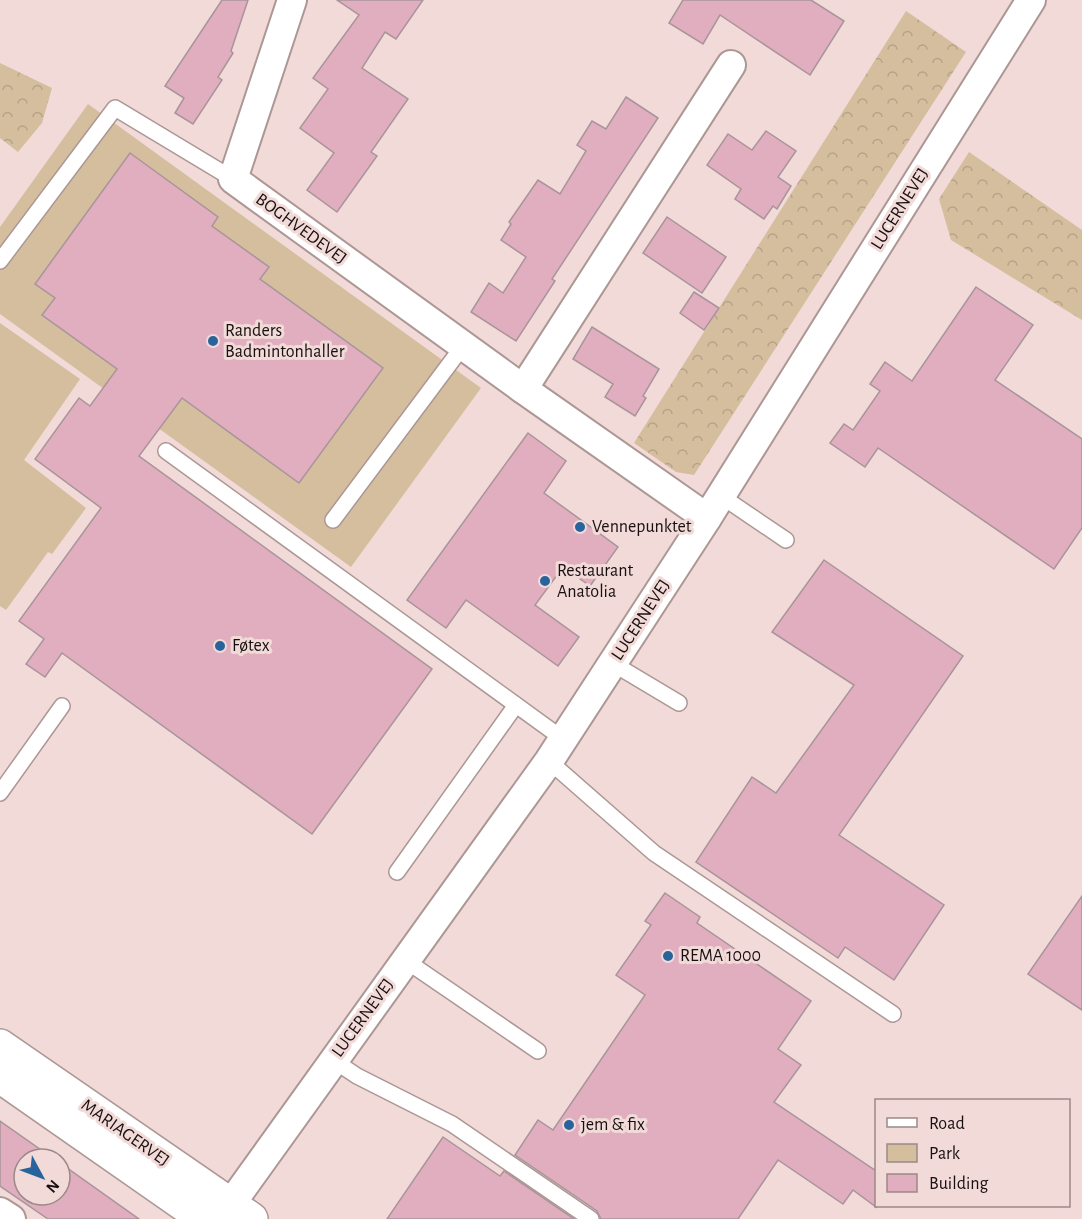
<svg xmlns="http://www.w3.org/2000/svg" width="1082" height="1219" viewBox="0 0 1082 1219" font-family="'Alegreya Sans',sans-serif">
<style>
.green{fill:#d4be9e}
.forest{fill:url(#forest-crowns)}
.building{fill:#e0aebf;stroke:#a9949b;stroke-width:1.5}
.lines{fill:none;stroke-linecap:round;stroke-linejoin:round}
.service-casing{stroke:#ac9795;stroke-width:18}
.minor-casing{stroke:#ac9795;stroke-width:32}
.tertiary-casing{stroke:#ac9795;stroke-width:36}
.service{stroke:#fff;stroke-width:15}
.minor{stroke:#fff;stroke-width:28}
.tertiary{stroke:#fff;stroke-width:33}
.poi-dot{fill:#28649b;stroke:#f1dad8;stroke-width:2}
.labels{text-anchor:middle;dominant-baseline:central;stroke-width:6;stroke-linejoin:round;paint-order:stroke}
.street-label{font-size:18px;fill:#181010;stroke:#f1dad8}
.poi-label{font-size:18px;fill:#181010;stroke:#f1dad8;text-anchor:start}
</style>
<defs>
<pattern id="forest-crowns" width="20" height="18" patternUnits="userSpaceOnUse" patternTransform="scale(1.5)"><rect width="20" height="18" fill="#d4be9e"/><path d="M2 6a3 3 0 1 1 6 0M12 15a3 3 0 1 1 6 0" fill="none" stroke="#b5a287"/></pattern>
</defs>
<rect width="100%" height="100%" fill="#f1dad8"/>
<g class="green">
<path d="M 88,104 L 481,388 L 351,567 L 0,314 L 0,227 Z"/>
<path d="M 0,323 L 80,379 L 24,460 L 86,508 L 52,554 L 48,552 L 6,610 L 0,606 Z"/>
</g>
<g class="forest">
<path d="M 906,11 L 966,52 L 694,475 L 676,472 L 634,443 Z"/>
<path d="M 0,63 L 52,88 L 42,123 L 18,152 L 0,138 Z"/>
<path d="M 969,152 L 1082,230 L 1082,320 L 951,240 L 939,199 Z"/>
</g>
<g class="building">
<path d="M 222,0 L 248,0 L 231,51 L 233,53 L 218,77 L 222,80 L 193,124 L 175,113 L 184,98 L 165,86 Z"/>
<path d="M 337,0 L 423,0 L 396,39 L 385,32 L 362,68 L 408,99 L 371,152 L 377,156 L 337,212 L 307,190 L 334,153 L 300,128 L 328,89 L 313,78 L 359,15 Z"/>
<path d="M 683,0 L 811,0 L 844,21 L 810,75 L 720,15 L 703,44 L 669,23 Z"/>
<path d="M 626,97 L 658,118 L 552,279 L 555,281 L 516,341 L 471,312 L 489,283 L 503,293 L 526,257 L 501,240 L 511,224 L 509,222 L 538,180 L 560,194 L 586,151 L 577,145 L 592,121 L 606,129 Z"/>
<path d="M 766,131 L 796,151 L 778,177 L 791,186 L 777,209 L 773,206 L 764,219 L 735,199 L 741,189 L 707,165 L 728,134 L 752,150 Z"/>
<path d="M 130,153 L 218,217 L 212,226 L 269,267 L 260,279 L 383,368 L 299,483 L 182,398 L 139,456 L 432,669 L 312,834 L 62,653 L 45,677 L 26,664 L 44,639 L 19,621 L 101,508 L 35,459 L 79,398 L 90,406 L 117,369 L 42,315 L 55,298 L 35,284 Z"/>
<path d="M 667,217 L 726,257 L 702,293 L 643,253 Z"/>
<path d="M 976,287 L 1033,325 L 995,380 L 1082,439 L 1082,528 L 1054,569 L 878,448 L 865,467 L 830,443 L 844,424 L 853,430 L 880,391 L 870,384 L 885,362 L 912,381 Z"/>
<path d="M 694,292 L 719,308 L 704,330 L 680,313 Z"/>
<path d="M 592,327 L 659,369 L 643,396 L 646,398 L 635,416 L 605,397 L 613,384 L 573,359 Z"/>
<path d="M 528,433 L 566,461 L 544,493 L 618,547 L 590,586 L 563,567 L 535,605 L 579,637 L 558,666 L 466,600 L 446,628 L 407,600 Z"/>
<path d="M 824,560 L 963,656 L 839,835 L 944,905 L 894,980 L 845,947 L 838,958 L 696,862 L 752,777 L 776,793 L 854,685 L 772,632 Z"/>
<path d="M 665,893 L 700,917 L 697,923 L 811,1001 L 778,1049 L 801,1065 L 774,1102 L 876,1171 L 876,1207 L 853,1190 L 843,1204 L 778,1160 L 738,1219 L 601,1219 L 597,1211 L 515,1155 L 538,1120 L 553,1130 L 645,995 L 616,975 L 651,925 L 645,921 Z"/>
<path d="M 1082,896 L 1082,1010 L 1028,974 Z"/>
<path d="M 0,1121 L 54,1159 L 24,1159 L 24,1195 L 60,1195 L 60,1163 L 139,1219 L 48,1219 L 0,1186 Z"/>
<path d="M 443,1137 L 500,1176 L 504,1171 L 574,1219 L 387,1219 Z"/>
</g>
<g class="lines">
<g class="service-casing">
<g id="service">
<path d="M 0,261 L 115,108 L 233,179"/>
<path d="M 166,451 L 563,739"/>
<path d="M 721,496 L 786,540"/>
<path d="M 333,520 L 463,346"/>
<path d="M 612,663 L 679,703"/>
<path d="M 549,761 L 654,853 L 893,1014"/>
<path d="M 0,793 L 62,706"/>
<path d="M 397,872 L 516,705"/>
<path d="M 405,960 L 538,1051"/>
<path d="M 333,1060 L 357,1076 L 452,1124 L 591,1219"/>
</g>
</g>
<g class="minor-casing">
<g id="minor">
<path d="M 292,0 L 233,179 L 523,389 L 707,518"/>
<path d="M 523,389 L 731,65"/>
<path d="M 0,1212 L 11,1219"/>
<path d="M 220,1219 L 549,761 L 707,518 L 1031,0"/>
</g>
</g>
<g class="tertiary-casing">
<g id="tertiary">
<path d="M 0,1046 L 251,1219"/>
<path d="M 0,1076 L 205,1219"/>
</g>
</g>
<use href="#service" class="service"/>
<use href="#minor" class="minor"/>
<use href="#tertiary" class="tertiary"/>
</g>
<g class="poi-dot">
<circle cx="213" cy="341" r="6"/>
<circle cx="580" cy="527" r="6"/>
<circle cx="545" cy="581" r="6"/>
<circle cx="220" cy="646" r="6"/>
<circle cx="668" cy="956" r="6"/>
<circle cx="569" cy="1125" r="6"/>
</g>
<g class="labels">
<g class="street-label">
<text transform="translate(900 209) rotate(-58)">LUCERNEVEJ</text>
<text transform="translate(301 229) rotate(36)">BOGHVEDEVEJ</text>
<text transform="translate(641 620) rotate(-57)">LUCERNEVEJ</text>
<text transform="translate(363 1018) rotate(-54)">LUCERNEVEJ</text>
<text transform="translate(125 1133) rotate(35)">MARIAGERVEJ</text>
</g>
<g class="poi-label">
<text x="225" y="331">Randers<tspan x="225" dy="21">Badmintonhaller</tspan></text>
<text x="592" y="527">Vennepunktet</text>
<text x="557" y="571">Restaurant<tspan x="557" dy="21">Anatolia</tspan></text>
<text x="232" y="646">Føtex</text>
<text x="680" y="956">REMA 1000</text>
<text x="581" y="1125">jem &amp; fix</text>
</g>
</g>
<rect x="875" y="1099" width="195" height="108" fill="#f1dad8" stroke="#9a8988" stroke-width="1.5"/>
<rect x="887" y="1118" width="30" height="9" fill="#ffffff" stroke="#9a8988" stroke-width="1.5"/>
<text x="929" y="1129" font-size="18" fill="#181010">Road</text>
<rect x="887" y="1144" width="30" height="18" fill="#d4be9e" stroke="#9a8988" stroke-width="1.5"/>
<text x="929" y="1159" font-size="18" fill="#181010">Park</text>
<rect x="887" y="1174" width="30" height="18" fill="#e0aebf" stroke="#9a8988" stroke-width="1.5"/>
<text x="929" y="1189" font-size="18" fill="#181010">Building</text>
<g transform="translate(42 1177) rotate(131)"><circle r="28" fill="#f1dad8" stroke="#9a8988" stroke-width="1.5"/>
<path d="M0-4.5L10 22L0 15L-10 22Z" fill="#28649b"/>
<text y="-9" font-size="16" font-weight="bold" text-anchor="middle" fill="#181010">N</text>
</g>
</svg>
